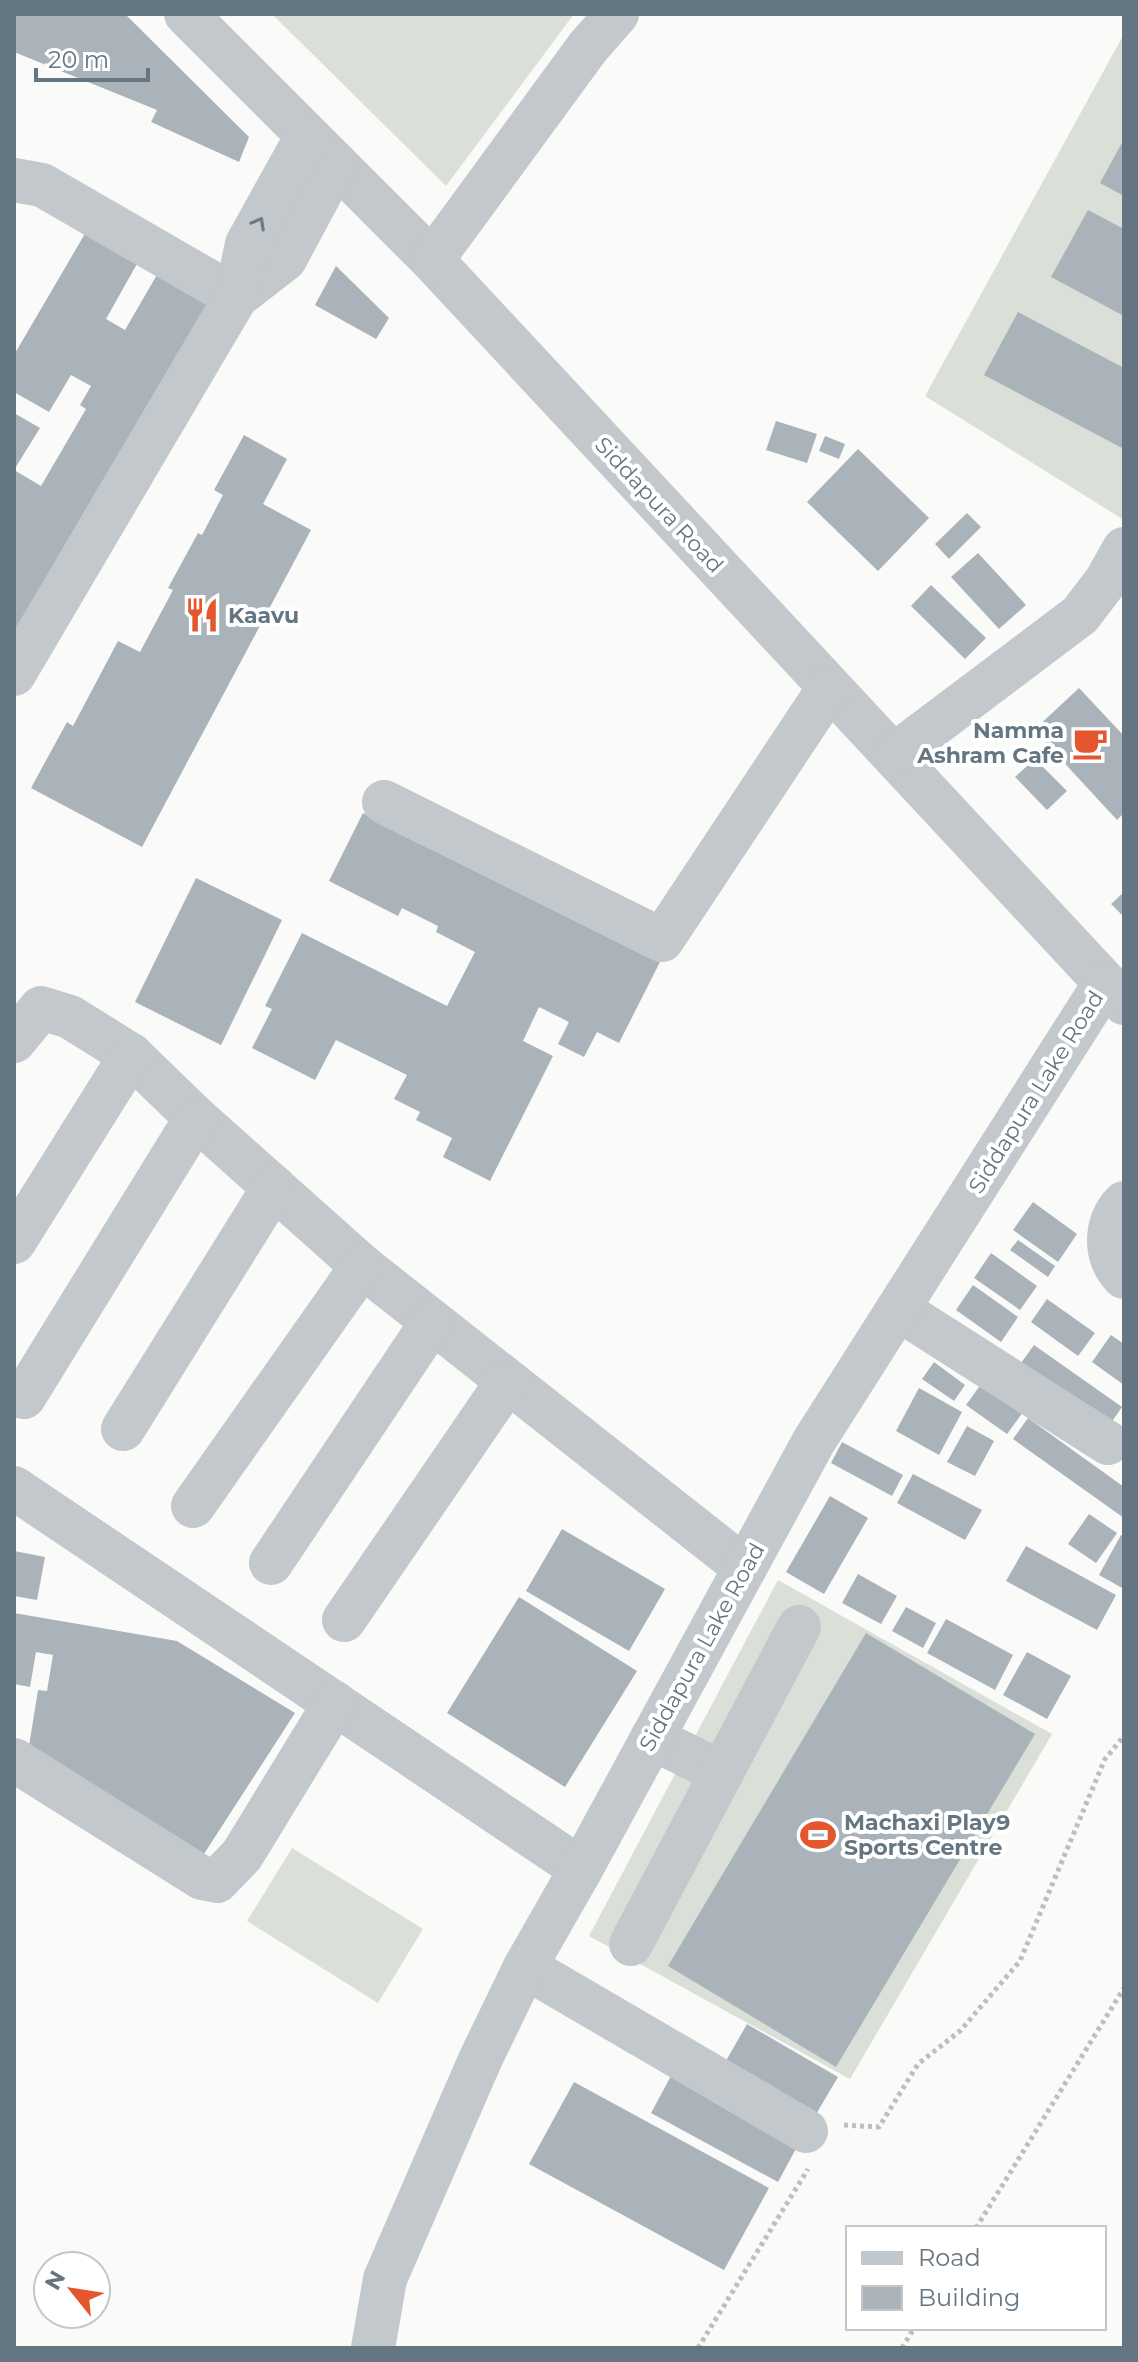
<svg xmlns="http://www.w3.org/2000/svg" width="1138" height="2362" viewBox="0 0 1138 2362" font-family="Montserrat,sans-serif">
<style>
.grass{fill:#dadfd7}
.building{fill:#aab3b9}
.lines{fill:none;stroke-linecap:round;stroke-linejoin:round}
.path{stroke:#bbbfc2;stroke-width:5;stroke-dasharray:4 4;stroke-linecap:butt}
.minor{stroke:#c3c8cc;stroke-width:44}
.oneway{stroke:#6a7a87}
.labels{text-anchor:middle;dominant-baseline:central;stroke-width:8;stroke-linejoin:round;paint-order:stroke}
.street-label{font-size:22px;fill:#657683;stroke:#fff}
.poi-label{font-size:22px;font-weight:bold;fill:#657683;stroke:#fff;text-anchor:start}
</style>
<rect width="100%" height="100%" fill="#fafaf8"/>
<g class="grass">
<path d="M 272,14 L 574,14 L 446,186 Z"/>
<path d="M 1124,34 L 1124,520 L 925,396 Z"/>
<path d="M 778,1580 L 1052,1734 L 850,2079 L 589,1936 Z"/>
<path d="M 292,1848 L 423,1929 L 378,2003 L 247,1921 Z"/>
</g>
<g class="building">
<path d="M 14,14 L 125,14 L 249,137 L 239,162 L 151,122 L 157,110 L 14,52 Z"/>
<path d="M 1124,139 L 1124,196 L 1100,183 Z"/>
<path d="M 1088,210 L 1124,229 L 1124,316 L 1051,277 Z"/>
<path d="M 86,232 L 138,262 L 106,319 L 125,330 L 158,273 L 209,303 L 14,638 L 14,413 L 40,428 L 14,470 L 41,486 L 86,409 L 80,405 L 91,386 L 71,375 L 49,412 L 14,392 L 14,355 Z"/>
<path d="M 336,266 L 389,318 L 376,339 L 315,305 Z"/>
<path d="M 1018,312 L 1124,368 L 1124,449 L 984,375 Z"/>
<path d="M 776,421 L 817,434 L 807,463 L 766,450 Z"/>
<path d="M 244,435 L 287,459 L 263,504 L 311,530 L 142,847 L 31,788 L 67,722 L 73,726 L 118,641 L 140,652 L 173,590 L 168,588 L 198,533 L 202,535 L 223,495 L 214,490 Z"/>
<path d="M 825,436 L 845,444 L 839,459 L 819,451 Z"/>
<path d="M 858,449 L 929,518 L 878,571 L 807,502 Z"/>
<path d="M 967,513 L 981,527 L 949,559 L 935,544 Z"/>
<path d="M 978,553 L 1026,605 L 999,629 L 951,577 Z"/>
<path d="M 931,585 L 986,638 L 965,659 L 911,606 Z"/>
<path d="M 1079,688 L 1124,736 L 1124,813 L 1117,820 L 1034,730 Z"/>
<path d="M 1035,759 L 1067,791 L 1047,810 L 1015,777 Z"/>
<path d="M 363,813 L 660,962 L 619,1043 L 597,1032 L 584,1057 L 558,1044 L 569,1022 L 539,1007 L 523,1041 L 553,1056 L 490,1181 L 443,1157 L 452,1138 L 416,1120 L 420,1112 L 394,1099 L 407,1075 L 336,1040 L 315,1080 L 252,1048 L 272,1009 L 265,1006 L 302,933 L 447,1006 L 475,952 L 436,932 L 438,926 L 402,908 L 398,916 L 329,881 Z"/>
<path d="M 196,878 L 282,920 L 221,1045 L 135,1002 Z"/>
<path d="M 1124,892 L 1124,917 L 1111,904 Z"/>
<path d="M 1033,1202 L 1077,1234 L 1058,1262 L 1013,1230 Z"/>
<path d="M 1018,1240 L 1055,1266 L 1048,1277 L 1010,1250 Z"/>
<path d="M 991,1253 L 1037,1286 L 1020,1310 L 974,1278 Z"/>
<path d="M 973,1285 L 1018,1317 L 1001,1342 L 956,1310 Z"/>
<path d="M 1047,1299 L 1095,1333 L 1078,1356 L 1031,1322 Z"/>
<path d="M 1111,1335 L 1124,1344 L 1124,1385 L 1092,1362 Z"/>
<path d="M 1034,1345 L 1122,1407 L 1104,1433 L 1016,1370 Z"/>
<path d="M 934,1362 L 965,1385 L 954,1401 L 922,1379 Z"/>
<path d="M 982,1383 L 1023,1412 L 1007,1434 L 966,1405 Z"/>
<path d="M 919,1388 L 962,1412 L 939,1455 L 896,1431 Z"/>
<path d="M 1028,1418 L 1124,1487 L 1124,1518 L 1013,1439 Z"/>
<path d="M 967,1426 L 994,1441 L 975,1476 L 947,1462 Z"/>
<path d="M 842,1442 L 903,1475 L 892,1496 L 831,1463 Z"/>
<path d="M 913,1474 L 982,1510 L 965,1540 L 897,1503 Z"/>
<path d="M 830,1496 L 868,1518 L 824,1594 L 786,1572 Z"/>
<path d="M 1089,1514 L 1117,1533 L 1096,1563 L 1068,1544 Z"/>
<path d="M 562,1529 L 665,1589 L 629,1651 L 526,1591 Z"/>
<path d="M 1121,1535 L 1124,1536 L 1124,1589 L 1099,1575 Z"/>
<path d="M 1026,1546 L 1116,1595 L 1097,1630 L 1006,1581 Z"/>
<path d="M 14,1551 L 45,1557 L 37,1600 L 14,1596 Z"/>
<path d="M 858,1574 L 897,1596 L 881,1624 L 842,1603 Z"/>
<path d="M 519,1597 L 637,1671 L 565,1787 L 447,1713 Z"/>
<path d="M 906,1607 L 936,1623 L 923,1648 L 892,1631 Z"/>
<path d="M 14,1613 L 177,1641 L 295,1713 L 204,1854 L 29,1746 L 38,1690 L 47,1691 L 53,1655 L 36,1652 L 30,1687 L 14,1684 Z"/>
<path d="M 946,1619 L 1013,1655 L 995,1690 L 927,1653 Z"/>
<path d="M 866,1633 L 1035,1734 L 836,2067 L 668,1966 Z"/>
<path d="M 1027,1652 L 1071,1676 L 1047,1719 L 1003,1695 Z"/>
<path d="M 747,2024 L 838,2077 L 809,2126 L 719,2073 Z"/>
<path d="M 671,2076 L 798,2145 L 778,2182 L 651,2113 Z"/>
<path d="M 574,2082 L 769,2188 L 724,2270 L 529,2164 Z"/>
</g>
<g class="lines">
<g class="path">
<path d="M 844,2125 L 879,2127 L 918,2064 L 960,2031 L 1020,1961 L 1105,1759 L 1124,1736"/>
<path d="M 976,2228 L 1124,1988"/>
<path d="M 698,2348 L 808,2169"/>
<path d="M 902,2348 L 914,2328"/>
</g>
<g class="minor">
<path d="M 186,14 L 432,260 L 1124,1003"/>
<path d="M 14,180 L 42,185 L 236,297"/>
<path d="M 432,260 L 588,47 L 617,14"/>
<path d="M 236,297 L 285,259 L 336,164"/>
<path d="M 14,674 L 236,297 L 247,244 L 307,136"/>
<path d="M 894,755 L 1080,615 L 1106,581 L 1124,549"/>
<path d="M 384,802 L 662,940 L 829,688"/>
<path d="M 14,1041 L 41,1008 L 70,1017 L 131,1055 L 196,1118 L 362,1266 L 745,1568"/>
<path d="M 1124,1203 C 1104,1223 1104,1258 1124,1277"/>
<path d="M 14,1242 L 131,1055"/>
<path d="M 898,1309 L 1108,1443"/>
<path d="M 24,1397 L 196,1118"/>
<path d="M 123,1429 L 274,1187"/>
<path d="M 14,1488 L 581,1869"/>
<path d="M 193,1506 L 362,1266"/>
<path d="M 271,1563 L 432,1322"/>
<path d="M 344,1620 L 507,1382"/>
<path d="M 652,1738 L 722,1773"/>
<path d="M 14,1760 L 202,1878 L 217,1881 L 242,1855 L 335,1703"/>
<path d="M 631,1944 L 799,1627"/>
<path d="M 525,1967 L 806,2131"/>
<path d="M 373,2348 L 385,2279 L 480,2060 L 525,1967 L 581,1869 L 814,1441 L 1105,983"/>
</g>
</g>
<defs><path id="oneway-chevron" d="M-2-3.5L2.5 0L-2 3.5" fill="none" stroke-width="1.6" stroke-linecap="round" stroke-linejoin="round" transform="scale(2)"/></defs>
<use class="oneway" href="#oneway-chevron" transform="translate(259 223) rotate(-61)"/>
<defs>
<g id="restaurant-bare" transform="scale(2.76)"><path d="M-5-6h1v4h1v-4h1v4h1v-4h1v5L-1.5 .5V6h-2V.5L-5-1ZM5-6V6H3V1.5H1.5Q1.5-4 5-6Z" fill="#e4572e" stroke="#fff" stroke-width="2.5" paint-order="stroke"/></g>
<g id="cafe-bare" transform="scale(2.76)"><path d="M-5.5-4.5H6V0H3Q3 3.5 0 3.5H-2.5Q-5.5 3.5-5.5 0ZM3-3.2v2h1.7v-2ZM-6 4.5H4V6H-6Z" fill="#e4572e" stroke="#fff" stroke-width="2.5" paint-order="stroke"/></g>
<g id="stadium-bare" transform="scale(2.76)"><path d="M0-5a6.5 5 0 1 0 0 10a6.5 5 0 1 0 0-10ZM-3.5-1.8h7v3.6h-7Z" fill="#e4572e" stroke="#fff" stroke-width="2.5" paint-order="stroke"/></g>
</defs>
<g fill-rule="evenodd">
<use href="#restaurant-bare" x="202" y="615"/>
<use href="#cafe-bare" x="1090" y="743"/>
<use href="#stadium-bare" x="818" y="1835"/>
</g>
<g class="labels">
<g class="street-label">
<text transform="translate(659 505) rotate(47)">Siddapura Road</text>
<text transform="translate(1036 1092) rotate(-58)">Siddapura Lake Road</text>
<text transform="translate(702 1647) rotate(-61)">Siddapura Lake Road</text>
</g>
<g class="poi-label">
<text x="228" y="615">Kaavu</text>
<text x="1064" y="730" text-anchor="end">Namma<tspan x="1064" dy="25">Ashram Cafe</tspan></text>
<text x="844" y="1822">Machaxi Play9<tspan x="844" dy="25">Sports Centre</tspan></text>
</g>
</g>
<rect width="1138" height="2362" fill="none" stroke="#657683" stroke-width="32"/>
<rect x="846" y="2226" width="260" height="104" fill="#ffffff" stroke="#c1c8cd" stroke-width="2"/>
<rect x="862" y="2252" width="40" height="12" fill="#c3c8cc" stroke="#c1c8cd" stroke-width="2"/>
<text x="918" y="2266" font-size="24" fill="#657683">Road</text>
<rect x="862" y="2286" width="40" height="24" fill="#aab3b9" stroke="#c1c8cd" stroke-width="2"/>
<text x="918" y="2306" font-size="24" fill="#657683">Building</text>
<g transform="translate(72 2290) rotate(300)"><circle r="38" fill="#ffffff" stroke="#c1c8cd" stroke-width="2"/>
<path d="M0-6L14 30L0 20L-14 30Z" fill="#e4572e"/>
<text y="-12" font-size="22" font-weight="bold" text-anchor="middle" fill="#657683">N</text>
</g>
<path d="M36 68v12h112v-12" fill="none" stroke="#657683" stroke-width="4"/>
<text x="48" y="68" font-size="24" fill="#657683" stroke="#ffffff" stroke-width="6" paint-order="stroke">20 m</text>
</svg>
